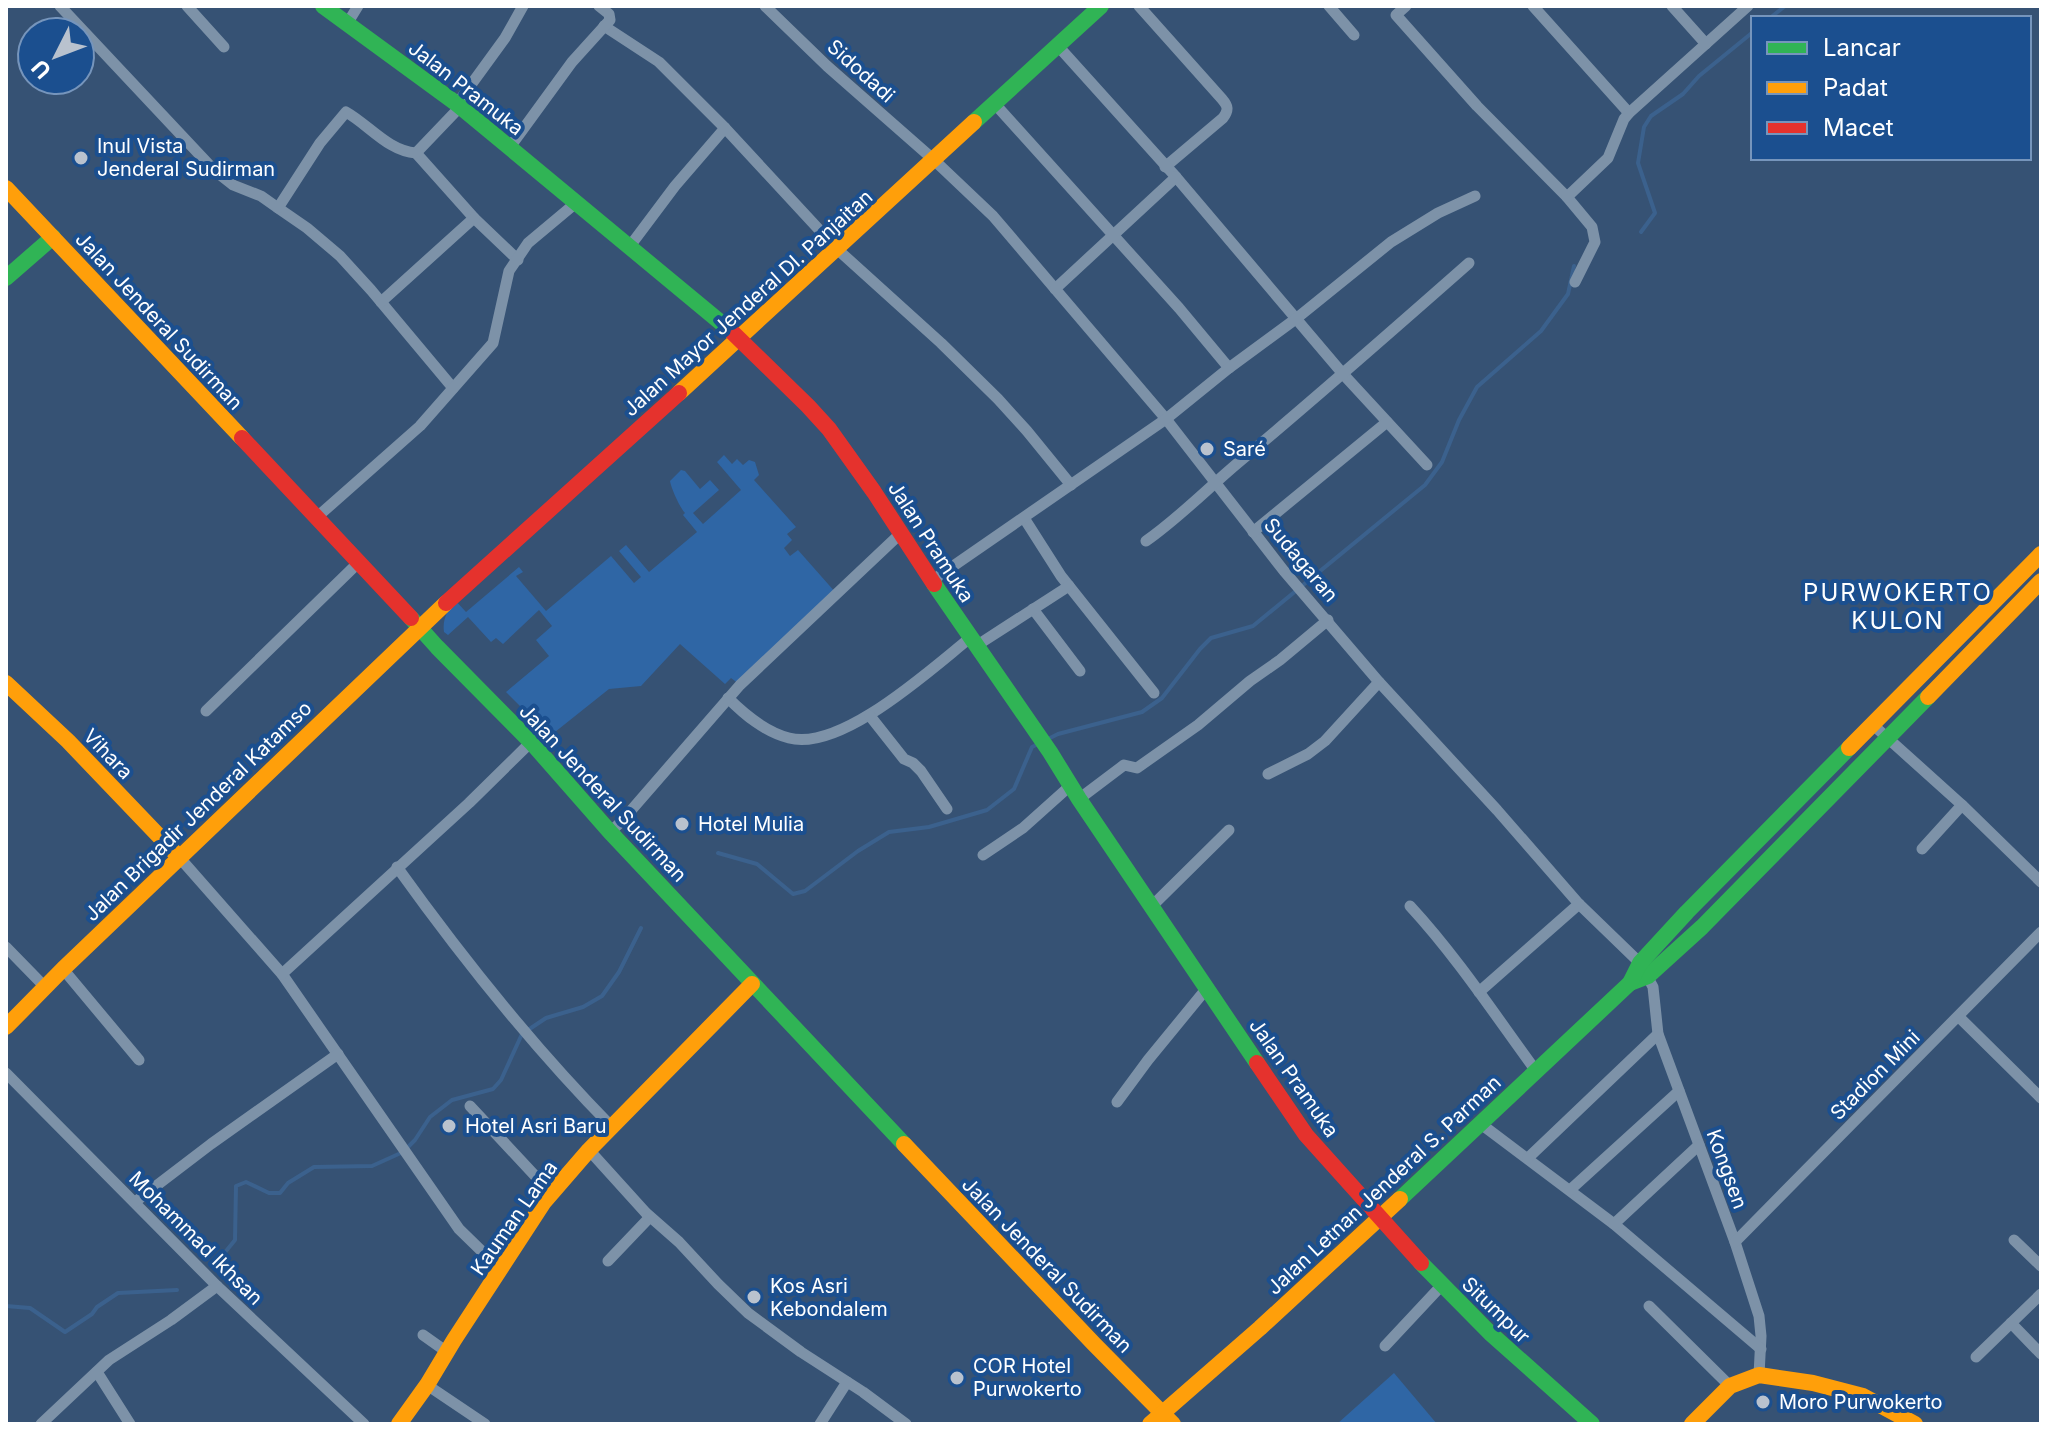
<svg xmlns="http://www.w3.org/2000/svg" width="2047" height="1430" viewBox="0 0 2047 1430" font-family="Inter,sans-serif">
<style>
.green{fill:#2f66a5}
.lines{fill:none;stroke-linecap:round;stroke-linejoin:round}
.stream{stroke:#3b618d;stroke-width:4}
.street{stroke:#7d92a8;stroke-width:11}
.fast{stroke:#30b455;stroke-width:16}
.slow{stroke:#ff9f0a;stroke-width:16}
.jam{stroke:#e5322d;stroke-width:16}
.poi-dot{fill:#b9c2ce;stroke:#1b4f8f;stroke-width:3}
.labels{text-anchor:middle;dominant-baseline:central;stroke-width:8;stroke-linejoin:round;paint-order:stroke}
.street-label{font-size:20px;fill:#fff;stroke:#1b4f8f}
.poi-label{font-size:20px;fill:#fff;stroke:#1b4f8f;text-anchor:start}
.quarter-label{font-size:24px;letter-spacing:2px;fill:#fff;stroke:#1b4f8f}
</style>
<rect width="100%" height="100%" fill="#365274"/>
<g class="green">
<path d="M 724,455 L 732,464 L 737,459 L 743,465 L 749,460 L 755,462 L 759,475 L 754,480 L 796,527 L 787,534 L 792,540 L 784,548 L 790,556 L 798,550 L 836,593 L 739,684 L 731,678 L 725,684 L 680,644 L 641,686 L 609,689 L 550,736 L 506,692 L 549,656 L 536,640 L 552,626 L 539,610 L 503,644 L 496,638 L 491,642 L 468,617 L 448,635 L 444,632 C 442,619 448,610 455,600 L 466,612 L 519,567 L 523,572 L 516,576 L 546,611 L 611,556 L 634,583 L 641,577 L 619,551 L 626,545 L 649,572 L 697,532 L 683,515 L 685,513 C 680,508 671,488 670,481 L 681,470 L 685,471 L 700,489 L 710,480 L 719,490 L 693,513 L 703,524 L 741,490 L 717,462 Z"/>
<path d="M 1394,1373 L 1437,1424 L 1337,1424 Z"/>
</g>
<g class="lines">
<g class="stream">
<path d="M 1770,18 L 1785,6"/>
<path d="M 1641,232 L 1655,213 L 1638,163 L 1644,127 L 1651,116 L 1683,94 L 1699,76 L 1753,32"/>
<path d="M 1046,740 L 1058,734 L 1142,712 L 1162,698 L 1200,649 L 1211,638 L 1253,626 L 1425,485 L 1442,462 L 1459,420 L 1477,387 L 1541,331 L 1568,294 L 1574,266"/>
<path d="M 718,853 L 757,864 L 793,894 L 805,891 L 858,851 L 889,832 L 929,827 L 987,810 L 1014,789 L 1032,747 L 1038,744"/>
<path d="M 218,1261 L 235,1240 L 236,1186 L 246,1182 L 269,1193 L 280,1193 L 288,1183 L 314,1167 L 372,1166 L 403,1152 L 415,1140 L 430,1117 L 452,1100 L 493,1089 L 501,1080 L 522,1034 L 546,1018 L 583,1007 L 602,996 L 619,972 L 641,928"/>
<path d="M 6,1306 L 30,1308 L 65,1332 L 92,1314 L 97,1307 L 118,1293 L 177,1290"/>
</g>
<g class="street">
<path d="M 60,6 L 214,170 L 233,185 L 261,196 L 278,208 L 307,228 L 340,256 L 371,290 L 453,388"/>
<path d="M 187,6 L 224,47"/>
<path d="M 765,6 L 827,66 L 934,160 L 993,216 L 1166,419 L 1284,571 L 1379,682 L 1497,810 L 1579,904 L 1640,963 L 1653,987 L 1658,1034 L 1735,1242 L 1759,1316 L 1761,1336 L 1759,1375"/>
<path d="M 1139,6 L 1222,99 C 1228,106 1229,110 1223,118 L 1165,167"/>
<path d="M 1329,6 L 1354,35"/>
<path d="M 1406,6 L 1396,15 L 1477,106 L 1567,197 L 1592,227 L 1595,242 L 1575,282"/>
<path d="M 1533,6 L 1629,113"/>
<path d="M 1672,6 L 1706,44"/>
<path d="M 347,24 L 358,6"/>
<path d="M 604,26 L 659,62 L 725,128 L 837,249 L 941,343 L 998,399 L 1027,431 L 1071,485"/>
<path d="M 1058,46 L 1176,177 L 1343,374 L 1427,465"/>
<path d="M 457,104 L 505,38 L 523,6"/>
<path d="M 995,104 L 1179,308 L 1229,368"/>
<path d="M 510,147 L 572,62 L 610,20 L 609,14 L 599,6"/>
<path d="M 416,153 L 474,218 L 518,260"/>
<path d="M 1567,197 L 1608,158 L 1624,119 L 1629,113 L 1748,6"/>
<path d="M 278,208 L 320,143 L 346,112 C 369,125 388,151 416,153 L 460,107"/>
<path d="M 630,246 L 675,186 L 725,128"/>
<path d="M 1055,289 L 1176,177"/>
<path d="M 381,302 L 474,218"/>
<path d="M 316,518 L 420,426 L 493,343 L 509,271 L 528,243 L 577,202"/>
<path d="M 1024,518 L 1061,576 L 1154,693"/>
<path d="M 1253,532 L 1387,422"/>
<path d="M 1146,541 C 1179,518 1208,488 1239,462 C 1317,397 1393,330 1469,263"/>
<path d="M 933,580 L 1166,419 L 1229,368 L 1297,318 L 1391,242 L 1438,213 L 1475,196"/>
<path d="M 1033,609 L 1080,671"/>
<path d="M 976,646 L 1069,586"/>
<path d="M 728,698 C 745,715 765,732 789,738 C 841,752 931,669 970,638"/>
<path d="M 206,711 L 358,563"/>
<path d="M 870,716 L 904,759 L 913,763 L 921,771 L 947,809"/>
<path d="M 1872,724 L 1962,805 L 2041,882"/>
<path d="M 1268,774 L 1308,754 L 1325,741 L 1379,682"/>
<path d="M 1079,799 L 1124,765 L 1137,768 L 1198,725 L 1250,681 L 1280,660 L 1328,620"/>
<path d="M 610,832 L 621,822 L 740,685 L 901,533"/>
<path d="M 1922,849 L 1962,805"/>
<path d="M 983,855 L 1023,828 L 1071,785"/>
<path d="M 179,857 L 282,974 L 459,1229 L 501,1270"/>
<path d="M 397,867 C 463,959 533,1047 612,1127"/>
<path d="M 1152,906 L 1229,830"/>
<path d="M 1410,906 C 1457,957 1495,1015 1536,1071"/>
<path d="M 6,947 L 45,987"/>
<path d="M 63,969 L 139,1060"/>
<path d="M 282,974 L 469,803 L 531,742"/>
<path d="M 1479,992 L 1579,904"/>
<path d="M 1959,1017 L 2041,1098"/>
<path d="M 6,1073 L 217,1286 L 364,1424"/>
<path d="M 1117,1102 L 1148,1060 L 1207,988"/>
<path d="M 470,1106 L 552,1194"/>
<path d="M 1481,1124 L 1614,1224 L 1761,1349"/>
<path d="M 589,1150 L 646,1213 L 679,1242 L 718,1284 L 748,1313 L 801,1352 L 863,1392 L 906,1424"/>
<path d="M 1528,1158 L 1658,1034"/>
<path d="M 1570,1190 L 1679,1091"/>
<path d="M 135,1202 L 211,1144 L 338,1054"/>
<path d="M 1614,1224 L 1699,1145"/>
<path d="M 2014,1240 L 2041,1266"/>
<path d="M 1735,1242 L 2041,932"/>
<path d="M 608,1261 L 650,1217"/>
<path d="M 1649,1306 L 1730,1386"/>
<path d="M 2011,1323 L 2041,1354"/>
<path d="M 423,1335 L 447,1352"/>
<path d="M 1385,1346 L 1442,1285"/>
<path d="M 1976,1357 L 2041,1294"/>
<path d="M 97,1372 L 130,1424"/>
<path d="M 427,1385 L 485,1424"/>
<path d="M 41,1424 L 109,1360 L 171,1320 L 217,1286"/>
<path d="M 820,1424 L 847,1382"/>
</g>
<g class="fast">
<path d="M 323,6 L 457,104 L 731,331"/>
<path d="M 974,122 L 1101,6"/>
<path d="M 6,278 L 53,237"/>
<path d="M 934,584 L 1050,752 L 1079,799 L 1257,1063"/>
<path d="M 411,618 L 437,647 L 531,742 L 610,832 L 904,1144"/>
<path d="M 1630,983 L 1648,976 L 1702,927 L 1928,697"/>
<path d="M 1400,1199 L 1630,983 L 1640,963 L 1687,912 L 1849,748"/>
<path d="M 1421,1263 L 1490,1333 L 1592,1424"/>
</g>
<g class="slow">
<path d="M 6,188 L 242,438"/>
<path d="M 679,393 L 974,122"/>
<path d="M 6,683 L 68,741 L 179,857"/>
<path d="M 1928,697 L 2041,581"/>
<path d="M 1849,748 L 2041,554"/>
<path d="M 6,1027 L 63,969 L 446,603"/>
<path d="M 904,1144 L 1094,1344 L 1173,1424"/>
<path d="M 399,1424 L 427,1385 L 454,1340 L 544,1202 L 589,1150 L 752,984"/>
<path d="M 1150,1424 L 1260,1328 L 1400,1199"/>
<path d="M 1692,1424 L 1730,1386 L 1759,1375 L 1813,1383 L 1863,1396 L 1915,1424"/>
</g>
<g class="jam">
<path d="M 731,331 L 808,406 L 829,429 L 874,492 L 934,584"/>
<path d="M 242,438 L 411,618"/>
<path d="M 446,603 L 679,393"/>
<path d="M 1257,1063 L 1306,1135 L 1421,1263"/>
</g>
</g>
<g class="poi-dot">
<circle cx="81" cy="158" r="8"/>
<circle cx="1207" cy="449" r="8"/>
<circle cx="682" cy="824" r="8"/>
<circle cx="449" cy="1126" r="8"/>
<circle cx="754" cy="1297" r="8"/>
<circle cx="957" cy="1378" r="8"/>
<circle cx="1763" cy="1402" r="8"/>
</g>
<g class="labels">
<g class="street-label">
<text transform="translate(861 71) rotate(42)">Sidodadi</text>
<text transform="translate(466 88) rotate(38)">Jalan Pramuka</text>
<text transform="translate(748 303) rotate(-42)">Jalan Mayor Jenderal DI. Panjaitan</text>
<text transform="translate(159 321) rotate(47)">Jalan Jenderal Sudirman</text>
<text transform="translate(931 542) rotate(57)">Jalan Pramuka</text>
<text transform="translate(1301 560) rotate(50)">Sudagaran</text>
<text transform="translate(108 754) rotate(46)">Vihara</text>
<text transform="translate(603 793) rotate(47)">Jalan Jenderal Sudirman</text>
<text transform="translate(198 811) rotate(-44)">Jalan Brigadir Jenderal Katamso</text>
<text transform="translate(1875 1075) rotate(-45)">Stadion Mini</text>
<text transform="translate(1294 1078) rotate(55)">Jalan Pramuka</text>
<text transform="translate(1727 1169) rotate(70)">Kongsen</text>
<text transform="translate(1384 1185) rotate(-43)">Jalan Letnan Jenderal S. Parman</text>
<text transform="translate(514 1218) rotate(-55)">Kauman Lama</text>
<text transform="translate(196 1238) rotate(45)">Mohammad Ikhsan</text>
<text transform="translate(1047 1265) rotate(46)">Jalan Jenderal Sudirman</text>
<text transform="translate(1496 1310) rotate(44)">Situmpur</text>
</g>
<g class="poi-label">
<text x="97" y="146">Inul Vista<tspan x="97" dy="23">Jenderal Sudirman</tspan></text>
<text x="1223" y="449">Saré</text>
<text x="698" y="824">Hotel Mulia</text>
<text x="465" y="1126">Hotel Asri Baru</text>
<text x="770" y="1286">Kos Asri<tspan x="770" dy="23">Kebondalem</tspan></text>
<text x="973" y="1366">COR Hotel<tspan x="973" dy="23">Purwokerto</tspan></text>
<text x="1779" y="1402">Moro Purwokerto</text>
</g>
<g class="quarter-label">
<text x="1898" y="592">PURWOKERTO<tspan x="1898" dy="28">KULON</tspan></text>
</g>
</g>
<rect width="2047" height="1430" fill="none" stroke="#ffffff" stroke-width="16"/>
<rect x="1751" y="16" width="280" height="144" fill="#1b4f8f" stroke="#7695bc" stroke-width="2"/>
<rect x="1767" y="42" width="40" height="12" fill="#30b455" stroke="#7695bc" stroke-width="2"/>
<text x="1823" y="56" font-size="24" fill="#ffffff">Lancar</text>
<rect x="1767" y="82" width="40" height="12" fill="#ff9f0a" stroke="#7695bc" stroke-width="2"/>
<text x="1823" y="96" font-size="24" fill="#ffffff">Padat</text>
<rect x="1767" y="122" width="40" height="12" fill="#e5322d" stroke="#7695bc" stroke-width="2"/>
<text x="1823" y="136" font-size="24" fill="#ffffff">Macet</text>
<g transform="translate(56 56) rotate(228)"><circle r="38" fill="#1b4f8f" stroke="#7695bc" stroke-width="2"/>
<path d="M0-6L14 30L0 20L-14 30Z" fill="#b9c2ce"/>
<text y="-12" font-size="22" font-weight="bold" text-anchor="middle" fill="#ffffff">U</text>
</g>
</svg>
